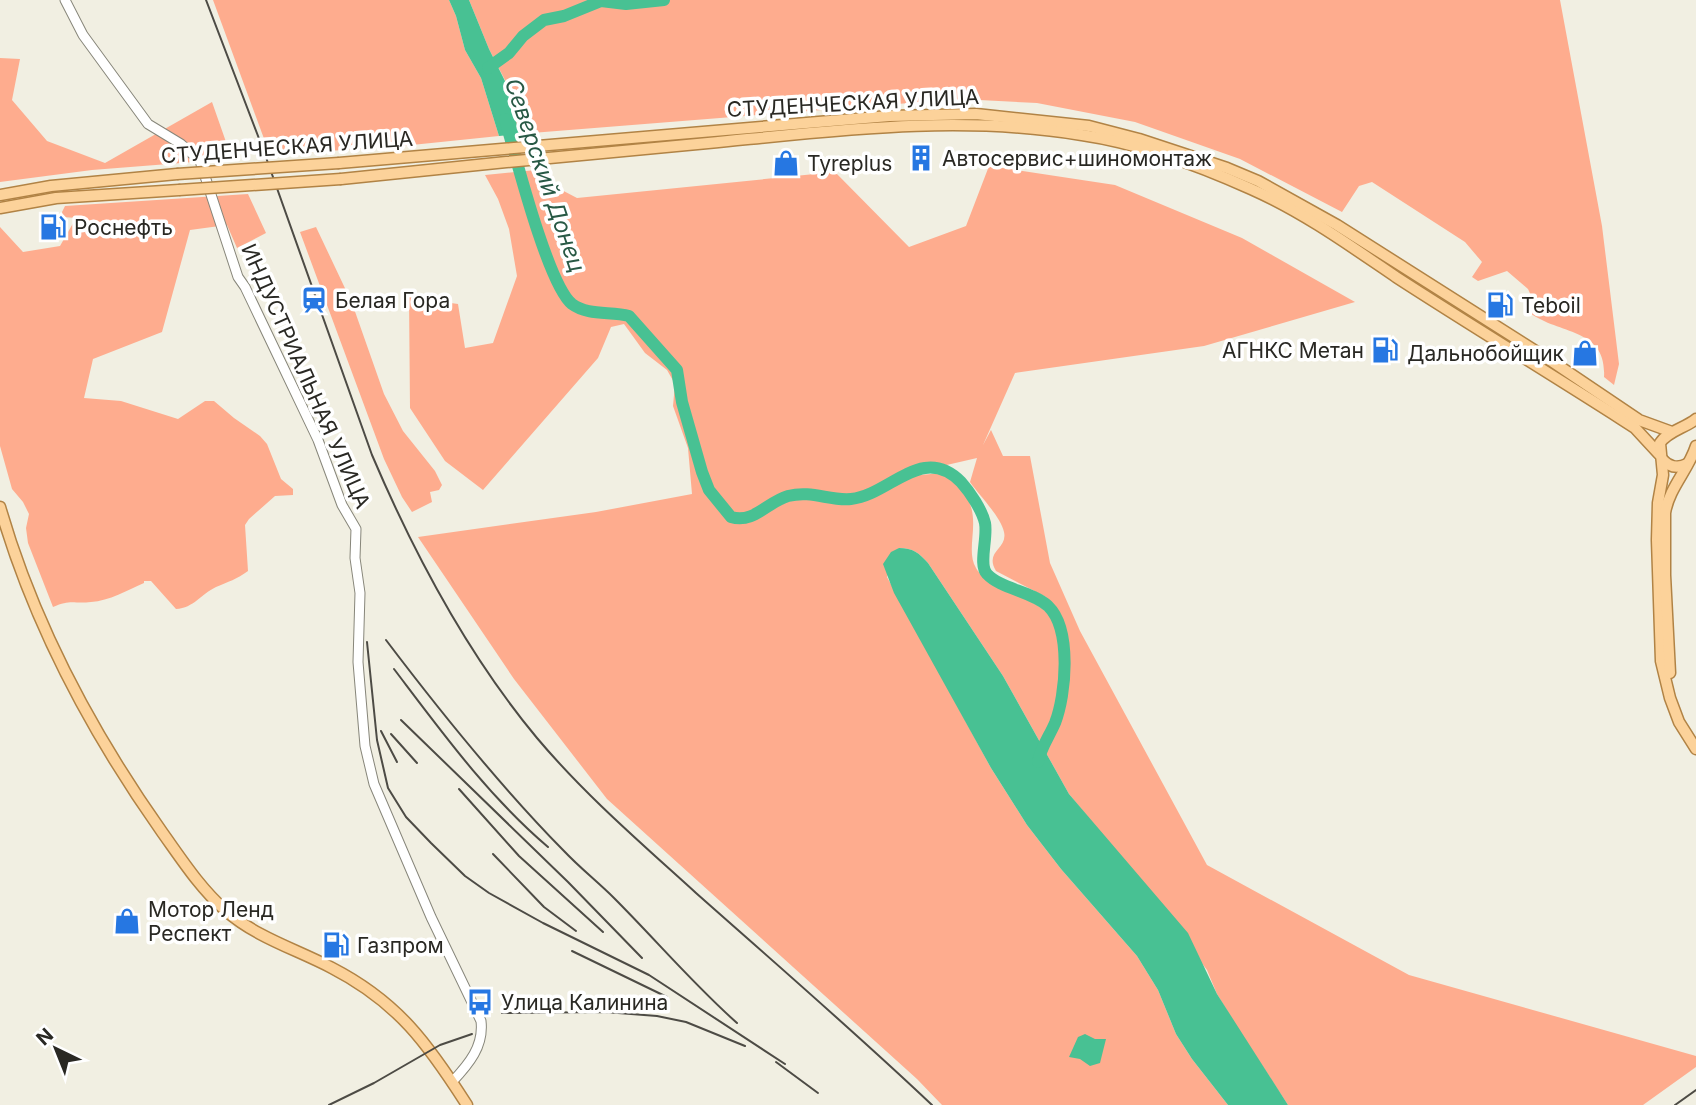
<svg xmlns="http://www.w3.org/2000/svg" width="1696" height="1105" viewBox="0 0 1696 1105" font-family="Inter,sans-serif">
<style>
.green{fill:#feac8e;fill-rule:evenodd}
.water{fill:#48c193}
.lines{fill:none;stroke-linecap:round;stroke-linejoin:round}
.river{stroke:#48c193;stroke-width:12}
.minor-casing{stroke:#87867a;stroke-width:11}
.major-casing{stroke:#b18345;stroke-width:13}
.minor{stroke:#fff;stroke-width:9}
.major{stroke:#fcd29a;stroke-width:10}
.rail{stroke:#4d4b45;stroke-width:2}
.major-bridge-casing{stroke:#b18345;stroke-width:13;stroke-linecap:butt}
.major-bridge{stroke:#fcd29a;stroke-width:10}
.labels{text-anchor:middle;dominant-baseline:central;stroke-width:7;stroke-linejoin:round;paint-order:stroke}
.street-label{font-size:21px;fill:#292823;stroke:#fff}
.poi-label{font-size:21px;fill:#292823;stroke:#fff;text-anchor:start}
.water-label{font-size:23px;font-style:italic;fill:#285945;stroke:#fff}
</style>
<rect width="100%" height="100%" fill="#f1efe2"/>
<g class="green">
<path d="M 213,0 L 449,0 L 456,16 L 465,50 L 481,78 L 499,136 L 402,146 L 270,155 Z"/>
<path d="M 469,0 L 1560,0 L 1602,226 L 1619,364 L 1614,385 L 1604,377 C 1607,328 1560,335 1530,313 L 1534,302 L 1528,289 L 1507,271 L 1478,281 L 1472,277 L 1482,262 L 1465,242 L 1372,182 L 1359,186 L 1342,212 L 1240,159 L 1135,122 L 1037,103 L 960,99 L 519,134 L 508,86 L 489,49 Z"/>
<path d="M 0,58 L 20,59 L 12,100 L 47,141 L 105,163 L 212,102 L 232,159 L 92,170 L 0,182 Z"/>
<path d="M 989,166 L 1115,185 L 1242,238 L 1355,302 L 1204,346 L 1015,373 L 983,445 L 991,430 L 1003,456 L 1030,456 L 1050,563 L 1080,631 L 1207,865 L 1409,975 L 1696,1056 L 1696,1067 L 1643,1105 L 1288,1105 L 1237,1027 L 1217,994 L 1207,970 L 1127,864 L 1069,794 L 1003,676 L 928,563 C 919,553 913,548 899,548 L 887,577 L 991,768 L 1027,825 L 1061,869 L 1137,956 L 1158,990 L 1176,1034 L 1192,1059 L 1228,1105 L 942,1105 L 917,1079 L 607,799 L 514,679 L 418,537 L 596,512 L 692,494 L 688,448 L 673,406 L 675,384 L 667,370 L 645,353 L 624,324 L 611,327 L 598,358 L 483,490 L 445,461 L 410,408 L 409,297 L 458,304 L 465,348 L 493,343 L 517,276 L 509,229 L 498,199 L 485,175 L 546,169 L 556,187 L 577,198 L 835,172 L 909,247 L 966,226 ZM 977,458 L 970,482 C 979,495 1001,517 1004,532 C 1008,549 984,551 996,571 L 1046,597 L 1064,627 C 1054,620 1046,610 1035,604 C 1015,592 989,590 976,568 C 963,546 987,514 958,486 C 942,471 940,473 920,475 L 938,467 Z"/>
<path d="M 248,194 L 266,233 L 237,248 L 227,225 L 190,230 L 162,332 L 93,359 L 84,398 L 121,401 L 178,419 L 205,401 L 214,401 L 234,418 L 260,436 L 267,444 L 281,479 L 293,489 L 293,495 L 275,496 L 249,519 L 245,525 L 248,571 C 237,579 228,582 216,587 C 201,594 194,608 176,609 L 151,581 L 144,581 L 144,583 C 128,590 109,601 91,602 C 73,604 71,599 53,607 L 28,543 L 26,528 L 29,514 L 23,502 L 12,489 L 0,446 L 0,227 L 23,252 L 60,246 L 76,218 L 63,217 L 62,212 L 65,206 Z"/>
<path d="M 316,227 L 352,303 L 384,394 L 403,431 L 435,471 L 442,485 L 439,490 L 430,492 L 432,502 L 412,512 L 402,497 L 384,459 L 300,232 Z"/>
</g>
<g class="water">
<path d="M 449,0 L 469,0 L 489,49 L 508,87 L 519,134 L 499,136 L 481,78 L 465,50 L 456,16 Z"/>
<path d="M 899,548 C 913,548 919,553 928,563 L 1003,676 L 1069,794 L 1188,933 L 1217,994 L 1288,1105 L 1228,1105 L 1192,1059 L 1176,1034 L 1158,990 L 1137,956 L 1061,869 L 1027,825 L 991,768 L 894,593 L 883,564 L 891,552 Z"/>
<path d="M 1085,1034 L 1095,1039 L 1106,1039 L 1100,1063 L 1090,1066 L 1080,1059 L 1069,1057 L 1078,1037 Z"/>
</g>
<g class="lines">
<g class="river">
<path d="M 488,68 L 509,53 L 523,36 L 544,20 L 564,16 L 601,1 L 626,4 L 664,0"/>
<path d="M 505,119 C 515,154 548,285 572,304 C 588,316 611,311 629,316 L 677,370 L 682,402 L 702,472 L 709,490 L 731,517 C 754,524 767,502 788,496 C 812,490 829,501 851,499 C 890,495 922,443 961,482 C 970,492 982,510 985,523 C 988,538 978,565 987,574 C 1001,589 1031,591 1048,606 C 1072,629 1066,695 1055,723 C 1049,737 1041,747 1038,762"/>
</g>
<g class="minor-casing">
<path id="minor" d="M 65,0 L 83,35 L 148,124 L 181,144 L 200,161 L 238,277 L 245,287 L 318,440 L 342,505 L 356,529 L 355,558 L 360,593 L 358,662 L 365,746 L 374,784 L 431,917 L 481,1021 C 484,1046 469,1064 452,1082"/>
</g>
<g class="major-casing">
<g id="major">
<path d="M 339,163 L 889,116 L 976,114 L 1089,126 L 1139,139 L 1227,168 L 1258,181 L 1337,225 L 1553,362 L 1639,420 L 1672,432"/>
<path d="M 341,179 C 463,166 586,154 708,143 C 832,131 958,114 1082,135 C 1137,143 1200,166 1251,189 C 1303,212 1349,245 1396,277 C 1470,325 1546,371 1621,419 L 1635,428 L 1659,454"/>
<path d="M 0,195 L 51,186 L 177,174"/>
<path d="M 0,208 L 56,198 L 179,190"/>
<path d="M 1696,419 C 1685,428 1668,431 1660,443 L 1663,475 L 1658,503 L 1657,540 L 1661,661 L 1670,698 L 1679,722 L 1696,749"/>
<path d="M 1662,459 C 1669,467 1677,469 1687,464"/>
<path d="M 0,507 C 34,625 92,733 162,832 C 182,860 200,888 225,910 C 257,938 296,949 332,968 C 398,1002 428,1044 467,1105"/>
<path d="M 1670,673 L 1665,575 L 1665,513 C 1669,488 1689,469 1696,446"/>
</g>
</g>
<use href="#minor" class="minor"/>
<use href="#major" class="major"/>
<g class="rail">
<path d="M 206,0 L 263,149 L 372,455 C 415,556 467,654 537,738 C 585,795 641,843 696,893 C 775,963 855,1032 932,1105"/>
<path d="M 386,640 C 442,714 499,785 564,851 C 580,868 598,882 614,898 C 656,940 693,984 737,1023"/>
<path d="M 367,642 L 377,740 L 388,788 L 406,817 L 431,843 L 465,876 L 489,893 L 543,923 L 649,975 L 785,1064"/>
<path d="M 394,669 C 441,731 488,796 548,847"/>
<path d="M 401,720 L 568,882 L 642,958"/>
<path d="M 381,731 L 397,762"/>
<path d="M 391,734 L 417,763"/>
<path d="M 459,789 L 519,856 L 603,932"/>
<path d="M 493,854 L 544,907 L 576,931"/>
<path d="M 572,951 L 667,997"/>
<path d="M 502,1013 L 605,1012 L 657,1016 L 686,1022 L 745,1046"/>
<path d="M 776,1062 L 818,1093"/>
<path d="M 329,1105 L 374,1083 L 440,1045 L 472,1034"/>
<path d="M 1675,1105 L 1696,1090"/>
</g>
<g class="major-bridge-casing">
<g id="major-bridge">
<path d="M 177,174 L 339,163"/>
<path d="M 179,190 L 341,179"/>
</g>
</g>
<use href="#major-bridge" class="major-bridge"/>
</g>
<defs>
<g id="building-bare" transform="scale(2.1)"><path d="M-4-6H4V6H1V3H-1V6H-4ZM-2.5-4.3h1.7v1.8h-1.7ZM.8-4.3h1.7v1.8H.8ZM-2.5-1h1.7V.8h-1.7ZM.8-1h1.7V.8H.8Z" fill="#2677e2" stroke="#fff" stroke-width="2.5" paint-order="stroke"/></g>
<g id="shop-bare" transform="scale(2.1)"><path d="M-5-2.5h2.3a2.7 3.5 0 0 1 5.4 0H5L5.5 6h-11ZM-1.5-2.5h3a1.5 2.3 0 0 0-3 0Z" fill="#2677e2" stroke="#fff" stroke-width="2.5" paint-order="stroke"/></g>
<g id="fuel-bare" transform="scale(2.1)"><path d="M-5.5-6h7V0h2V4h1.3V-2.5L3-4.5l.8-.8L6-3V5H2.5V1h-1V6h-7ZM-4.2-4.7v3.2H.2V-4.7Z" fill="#2677e2" stroke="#fff" stroke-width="2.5" paint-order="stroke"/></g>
<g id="station-bare" transform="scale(2.1)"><path d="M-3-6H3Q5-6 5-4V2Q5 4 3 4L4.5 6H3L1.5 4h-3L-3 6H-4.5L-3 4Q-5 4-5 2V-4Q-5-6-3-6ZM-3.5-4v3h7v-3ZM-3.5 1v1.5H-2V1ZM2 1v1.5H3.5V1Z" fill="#2677e2" stroke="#fff" stroke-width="2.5" paint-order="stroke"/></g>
<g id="bus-bare" transform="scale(2.1)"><path d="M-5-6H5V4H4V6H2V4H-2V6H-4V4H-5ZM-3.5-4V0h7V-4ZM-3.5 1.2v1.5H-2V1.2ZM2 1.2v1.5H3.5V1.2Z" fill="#2677e2" stroke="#fff" stroke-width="2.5" paint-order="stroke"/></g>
</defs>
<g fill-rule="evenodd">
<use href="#building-bare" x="921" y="158"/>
<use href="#shop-bare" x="786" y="163"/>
<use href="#fuel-bare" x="53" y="227"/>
<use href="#station-bare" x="314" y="300"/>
<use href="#fuel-bare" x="1500" y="305"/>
<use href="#fuel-bare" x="1385" y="350"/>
<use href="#shop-bare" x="1585" y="353"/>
<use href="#shop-bare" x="127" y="921"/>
<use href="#fuel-bare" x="336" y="945"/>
<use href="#bus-bare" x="480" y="1002"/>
</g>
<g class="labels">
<g class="street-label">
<text transform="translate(853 103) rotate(-3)">СТУДЕНЧЕСКАЯ УЛИЦА</text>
<text transform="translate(287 147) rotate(-4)">СТУДЕНЧЕСКАЯ УЛИЦА</text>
<text transform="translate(306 376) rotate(66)">ИНДУСТРИАЛЬНАЯ УЛИЦА</text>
</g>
<g class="poi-label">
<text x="942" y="158">Автосервис+шиномонтаж</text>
<text x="807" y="163">Tyreplus</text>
<text x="74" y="227">Роснефть</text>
<text x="335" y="300">Белая Гора</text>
<text x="1521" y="305">Teboil</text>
<text x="1364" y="350" text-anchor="end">АГНКС Метан</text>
<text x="1564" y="353" text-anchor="end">Дальнобойщик</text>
<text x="148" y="909">Мотор Ленд<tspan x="148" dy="24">Респект</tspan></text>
<text x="357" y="945">Газпром</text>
<text x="501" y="1002">Улица Калинина</text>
</g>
<g class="water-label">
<text transform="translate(545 175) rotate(71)">Северский Донец</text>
</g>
</g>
<g transform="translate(56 1049) rotate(317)" stroke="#ffffff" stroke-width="5" paint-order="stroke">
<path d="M0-5L12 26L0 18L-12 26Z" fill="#292823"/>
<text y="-10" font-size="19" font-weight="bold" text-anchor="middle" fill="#292823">N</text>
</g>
</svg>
